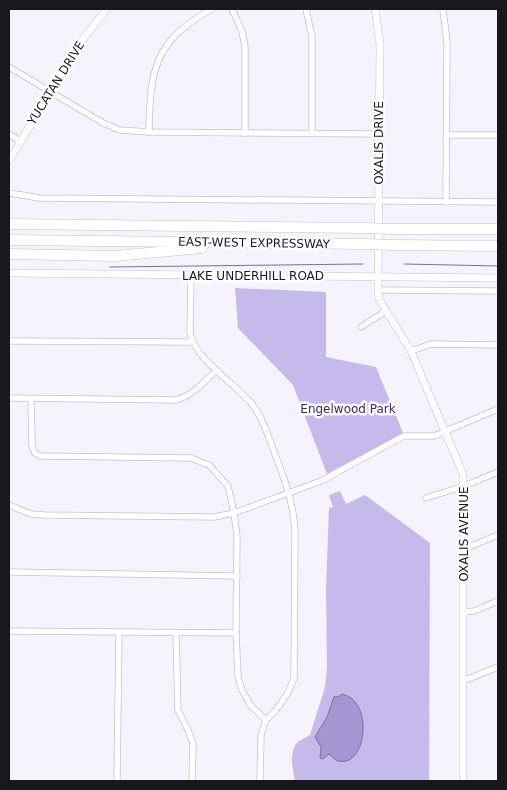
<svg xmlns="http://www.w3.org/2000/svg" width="507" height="790" viewBox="0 0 507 790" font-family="'DejaVu Sans',sans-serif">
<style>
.green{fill:#c6baeb}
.water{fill:#a596d1;stroke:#7b709b}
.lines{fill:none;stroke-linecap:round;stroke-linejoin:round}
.stream{stroke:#7b709b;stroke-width:1}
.minor-casing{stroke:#c5c2d2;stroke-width:7}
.tertiary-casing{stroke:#c5c2d2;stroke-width:8}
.motorway-casing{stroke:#c5c2d2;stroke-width:11}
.minor{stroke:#fff;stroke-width:5.5}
.tertiary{stroke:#fff;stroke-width:7}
.motorway{stroke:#fff;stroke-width:10}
.motorway-bridge-casing{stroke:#c5c2d2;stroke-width:11;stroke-linecap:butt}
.motorway-bridge{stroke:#fff;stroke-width:10}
.labels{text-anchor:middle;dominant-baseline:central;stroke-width:5;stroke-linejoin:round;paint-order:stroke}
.street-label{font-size:12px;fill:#18171d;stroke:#fff}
.park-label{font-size:12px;fill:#3f276d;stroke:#fff}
</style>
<rect width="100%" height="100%" fill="#f5f3fe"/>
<g class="green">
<path d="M 235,288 L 326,292 L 326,357 L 376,367 L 403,433 L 327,474 L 293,385 L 238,328 Z"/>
<path d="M 340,491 L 346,504 L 365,495 L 430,543 L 429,781 L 295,781 C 293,770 289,755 296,744 C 298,741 305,738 310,735 L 325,687 L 327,669 L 326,588 L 329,508 L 333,507 L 329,495 Z"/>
</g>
<path class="water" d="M 342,694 C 370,700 368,750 349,760 C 345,762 341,761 337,761 L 329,754 L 323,759 L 320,758 L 321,747 L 315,737 L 327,717 L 334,697 L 335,696 L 338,697 Z"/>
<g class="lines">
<g class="stream">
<path d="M 404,264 L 498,266"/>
<path d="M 110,267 L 363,264"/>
</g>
<g class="minor-casing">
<g id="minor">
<path d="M 232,9 L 242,31 L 245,47 L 245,133"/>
<path d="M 306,9 L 312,37 L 312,133"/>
<path d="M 443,9 L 447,43 L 446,202"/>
<path d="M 9,67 L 103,123 L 120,130 L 149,132 L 379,134"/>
<path d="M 149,132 C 150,70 154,41 212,9"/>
<path d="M 9,134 L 20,141"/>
<path d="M 447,135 L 498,135"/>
<path d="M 9,193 L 40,198 L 498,202"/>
<path d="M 191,276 L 190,333 C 194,358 235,384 252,404 C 262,417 267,433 273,449 C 284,478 292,497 295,529 L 294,678 L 288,693 L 276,710 L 266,720 L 261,735 L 260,781"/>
<path d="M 378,290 L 498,291"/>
<path d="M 361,327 L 386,311"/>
<path d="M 9,341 L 191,342"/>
<path d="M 411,351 L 431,344 L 498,345"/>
<path d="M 9,398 L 176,400 C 193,395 204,382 217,370"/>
<path d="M 31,399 L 32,446 L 35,453 L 40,456 L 191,458 L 209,465 L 228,486 L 234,513 L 237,536 L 236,633 L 238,677 L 242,690 L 251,706 L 266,720"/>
<path d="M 426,498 L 464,486 L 498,472"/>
<path d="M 9,505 L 31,514 L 44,515 L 214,517 L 234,513 L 321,481 L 404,436 L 434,436 L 498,409"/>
<path d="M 464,549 L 498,535"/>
<path d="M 9,572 L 237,576"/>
<path d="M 464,612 L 474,611 L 498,601"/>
<path d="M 9,631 L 236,633"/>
<path d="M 176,633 L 178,710 L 188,730 L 193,744 L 192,781"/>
<path d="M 463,681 L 498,667"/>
<path d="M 117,781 L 119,632"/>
</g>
</g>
<g class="tertiary-casing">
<g id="tertiary">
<path d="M 375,9 L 380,44 L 378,286 L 379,299 L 382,304 L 411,351 L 463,474 L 463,781"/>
<path d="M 9,161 L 78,45 L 107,9"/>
<path d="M 9,273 L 498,278"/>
</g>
</g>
<g class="motorway-casing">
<g id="motorway">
<path d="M 9,224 L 365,228"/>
<path d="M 393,229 L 498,229"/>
<path d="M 9,240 L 365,244"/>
<path d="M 393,245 L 498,246"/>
<path d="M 9,254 L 115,256 L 202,248"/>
</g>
</g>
<use href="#minor" class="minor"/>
<use href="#tertiary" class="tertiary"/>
<use href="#motorway" class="motorway"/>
<g class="motorway-bridge-casing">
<g id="motorway-bridge">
<path d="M 365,228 L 393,229"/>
<path d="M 365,244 L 393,245"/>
</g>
</g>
<use href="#motorway-bridge" class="motorway-bridge"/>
</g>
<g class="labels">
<g class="street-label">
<text transform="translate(56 83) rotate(-58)">YUCATAN DRIVE</text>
<text transform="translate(379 143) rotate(-90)">OXALIS DRIVE</text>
<text transform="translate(254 243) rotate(1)">EAST-WEST EXPRESSWAY</text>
<text x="253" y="276">LAKE UNDERHILL ROAD</text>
<text transform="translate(464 534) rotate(-90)">OXALIS AVENUE</text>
</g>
<g class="park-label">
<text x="348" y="409">Engelwood Park</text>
</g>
</g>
<rect width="507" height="790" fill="none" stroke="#18171d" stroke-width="20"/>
</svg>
